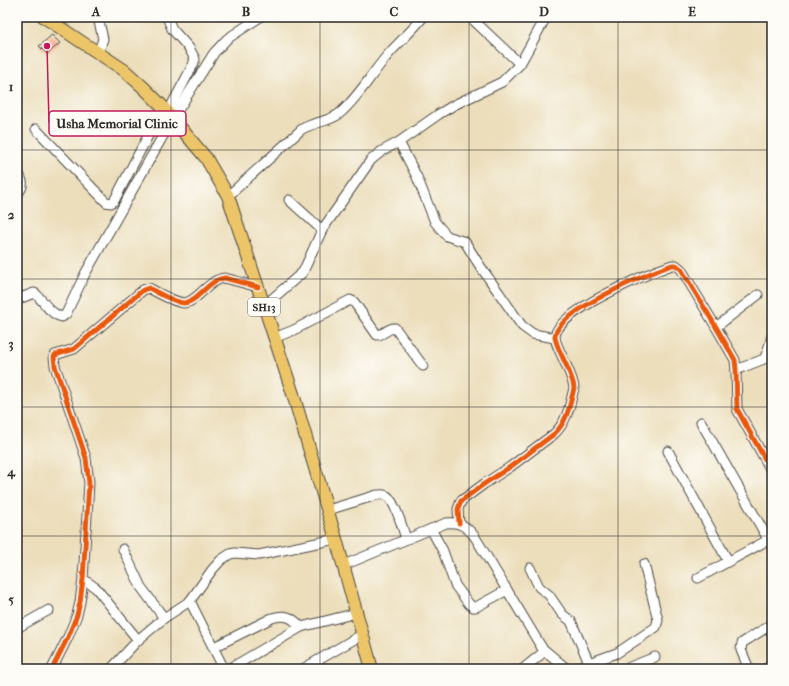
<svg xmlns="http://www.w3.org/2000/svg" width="789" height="686" viewBox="0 0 789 686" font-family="'IM FELL French Canon',serif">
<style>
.building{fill:#fba88e}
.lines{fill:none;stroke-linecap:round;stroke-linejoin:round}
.minor-casing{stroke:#484641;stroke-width:11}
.major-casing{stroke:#484641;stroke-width:14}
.minor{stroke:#fff;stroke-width:9}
.major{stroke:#edc569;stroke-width:12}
.cycleway-casing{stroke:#fdfcf7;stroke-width:8}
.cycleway{stroke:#e8590c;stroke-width:5}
.grid{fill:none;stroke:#2b2b2b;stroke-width:1;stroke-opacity:0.55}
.labels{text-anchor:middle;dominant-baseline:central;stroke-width:3;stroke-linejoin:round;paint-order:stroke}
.shield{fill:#fdfcf7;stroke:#6a6a68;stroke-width:1}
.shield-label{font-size:11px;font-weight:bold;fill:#2b2b2b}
.leader{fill:none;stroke:#c2185b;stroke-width:1.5}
.callout-dot{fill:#c2185b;stroke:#fdfcf7;stroke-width:1.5}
.callout{fill:#fdfcf7;stroke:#c2185b;stroke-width:1.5}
.callout-label{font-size:13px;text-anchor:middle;font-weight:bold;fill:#2b2b2b}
.neatline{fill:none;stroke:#2b2b2b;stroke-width:1.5}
.grid-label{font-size:13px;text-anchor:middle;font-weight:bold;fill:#2b2b2b}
</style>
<rect width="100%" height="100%" fill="#fdfcf7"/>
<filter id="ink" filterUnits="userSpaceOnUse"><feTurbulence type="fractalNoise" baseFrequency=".025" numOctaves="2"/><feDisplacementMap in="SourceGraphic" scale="8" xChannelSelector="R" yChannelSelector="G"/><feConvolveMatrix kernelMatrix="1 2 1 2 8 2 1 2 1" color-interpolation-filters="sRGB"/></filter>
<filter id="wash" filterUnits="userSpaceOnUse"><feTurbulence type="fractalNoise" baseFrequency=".012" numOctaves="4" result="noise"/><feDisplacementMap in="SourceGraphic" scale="16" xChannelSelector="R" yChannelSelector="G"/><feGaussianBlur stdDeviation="0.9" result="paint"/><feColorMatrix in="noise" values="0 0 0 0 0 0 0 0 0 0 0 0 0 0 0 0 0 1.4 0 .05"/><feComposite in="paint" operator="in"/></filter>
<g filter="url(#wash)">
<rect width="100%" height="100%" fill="#ecdebb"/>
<g id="blocks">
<path class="building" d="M 52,35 L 60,43 L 47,54 L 39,46 Z"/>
</g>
</g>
<g filter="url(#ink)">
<use href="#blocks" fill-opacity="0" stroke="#484641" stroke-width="1"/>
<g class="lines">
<g class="minor-casing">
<g id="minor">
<path d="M 98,17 L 103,39 L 98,53"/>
<path d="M 167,17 L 172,29 L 189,48 L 195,59 L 193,65 L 168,112"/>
<path d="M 470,17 L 520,64"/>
<path d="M 36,129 L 106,202 L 111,203 L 114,201 L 163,107"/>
<path d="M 399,142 L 417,177 L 435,222 L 447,236 L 465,242 L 478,263 L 522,326 L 533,334 L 555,338"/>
<path d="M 17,170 C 22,180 26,185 17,194"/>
<path d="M 228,196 L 302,129 C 314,122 328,122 339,114 C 358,98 370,76 386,57 C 398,43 412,31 423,17"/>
<path d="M 289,200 L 322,230"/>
<path d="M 17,293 L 21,298 L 34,293 L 36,294 C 44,302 50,314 62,317 L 66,314 L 85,274 L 173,118 L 214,53 L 227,39 L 260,17"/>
<path d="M 264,306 L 303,272 L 322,230 L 371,160 L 382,151 L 399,142 L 439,114 L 454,105 L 502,82 L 520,64 L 546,17"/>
<path d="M 716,327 L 758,295"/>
<path d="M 274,338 L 294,330 L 350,300 L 354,302 L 377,335 C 384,335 389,327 395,328 L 423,366"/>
<path d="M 736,370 L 764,359 L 767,353 L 772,336"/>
<path d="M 701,422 L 772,546"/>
<path d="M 668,451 L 728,561"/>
<path d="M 328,510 L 377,495 C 381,495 384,494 387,496 C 395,501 403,529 406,539"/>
<path d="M 459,523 L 458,509 L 461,501 L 484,484 L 510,467 L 554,434 C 567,422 570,405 574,388 C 573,373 554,345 555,336 C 558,311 649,273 672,265 L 676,265 L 681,269 L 716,327 L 735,360 L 736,370 L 737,409 L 772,472"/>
<path d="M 431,529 L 443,551 L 455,585 L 469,604 L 473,607 L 476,607 L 507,590"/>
<path d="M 123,549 L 141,587 L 164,618"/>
<path d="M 344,565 L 446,523 C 460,521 467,527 475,537 L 542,648 L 567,669"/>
<path d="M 530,568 L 539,587 L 549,595 L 562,614 L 571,621 L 589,663"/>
<path d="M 698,578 L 768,540"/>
<path d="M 83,579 L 96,588 L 138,640"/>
<path d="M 190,601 L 224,669"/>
<path d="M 17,628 L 49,610"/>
<path d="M 214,647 L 272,618 C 286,614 292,617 301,627"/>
<path d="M 52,669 L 68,637 L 77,615 L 80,602 L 83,579 L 89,483 L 86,458 L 55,366 L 54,357 L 55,355 L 74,349 L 143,290 L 149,288 C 158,293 174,302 184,303 C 197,303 208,279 225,278 L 258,287"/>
<path d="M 111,669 L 138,640 L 164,618 L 190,601 L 212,570 L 221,560 L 230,554 L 235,553 L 259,555 L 336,539"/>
<path d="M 229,669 L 301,627 L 357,613"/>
<path d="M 303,669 L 363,634"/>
<path d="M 523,669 L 545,651"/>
<path d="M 577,669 L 589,663 L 617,653 L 656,627 L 658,620 L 644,564"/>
<path d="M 625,669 L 655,657"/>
<path d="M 749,669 L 741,650 L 742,643 L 772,624"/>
<path d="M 765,669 L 772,665"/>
</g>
</g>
<g class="major-casing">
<path id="major" d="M 44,17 L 124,70 L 143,87 L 163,107 L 206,158 L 228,196 L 293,394 L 336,539 L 372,669"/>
</g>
<use href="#minor" class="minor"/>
<use href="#major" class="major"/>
<g class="cycleway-casing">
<g id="cycleway">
<path d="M 459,523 L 458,509 L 461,501 L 484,484 L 510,467 L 554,434 C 567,422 570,405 574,388 C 573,373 554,345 555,336 C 558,311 649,273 672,265 L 676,265 L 681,269 L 716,327 L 735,360 L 736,370 L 737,409 L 772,472"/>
<path d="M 52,669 L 68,637 L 77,615 L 80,602 L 83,579 L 89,483 L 86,458 L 55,366 L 54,357 L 55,355 L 74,349 L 143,290 L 149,288 C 158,293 174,302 184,303 C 197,303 208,279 225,278 L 258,287"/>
</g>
</g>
<use href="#cycleway" class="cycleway"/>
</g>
</g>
<path class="grid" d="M 171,17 L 171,669M 320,17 L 320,669M 469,17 L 469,669M 618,17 L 618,669M 17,150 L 772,150M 17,279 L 772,279M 17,407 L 772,407M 17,536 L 772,536"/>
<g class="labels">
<rect class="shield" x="248" y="298" width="32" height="18" rx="3"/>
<g class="shield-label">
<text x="264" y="307">SH13</text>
</g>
</g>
<path class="leader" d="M47 46L49 123"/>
<circle class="callout-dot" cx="47" cy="46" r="4"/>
<rect class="callout" x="49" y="111" width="137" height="25" rx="4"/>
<g class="callout-label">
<text x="117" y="128">Usha Memorial Clinic</text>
</g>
<rect width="789" height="686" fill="none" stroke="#fdfcf7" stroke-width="44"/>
<rect x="22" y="22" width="745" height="642" class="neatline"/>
<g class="grid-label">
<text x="96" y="16">A</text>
<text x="246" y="16">B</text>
<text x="394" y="16">C</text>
<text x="544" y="16">D</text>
<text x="692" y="16">E</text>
<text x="11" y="91">1</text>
<text x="11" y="219">2</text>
<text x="11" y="348">3</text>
<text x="11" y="476">4</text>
<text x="11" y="604">5</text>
</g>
</svg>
